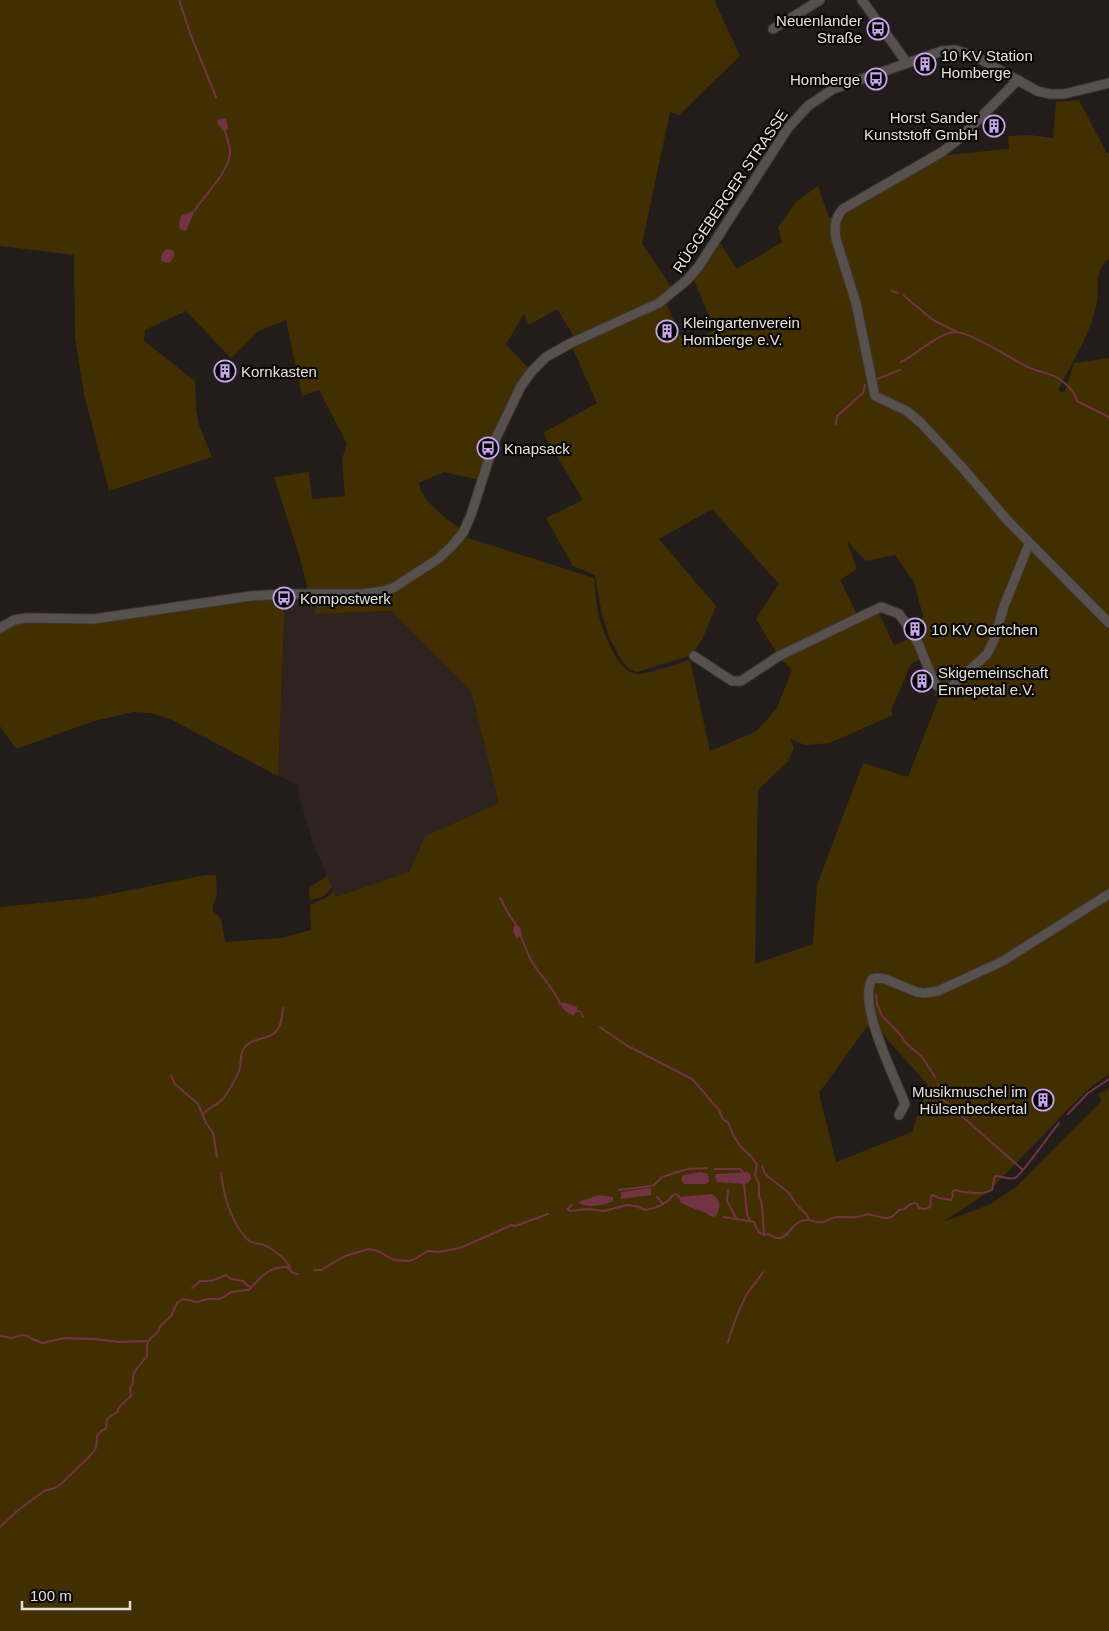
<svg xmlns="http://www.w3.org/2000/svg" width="1109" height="1631" viewBox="0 0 1109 1631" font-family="Helvetica,sans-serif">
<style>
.built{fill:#2e231e}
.green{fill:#422f01;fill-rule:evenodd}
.water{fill:#723445}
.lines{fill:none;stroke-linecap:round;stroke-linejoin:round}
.stream{stroke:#723445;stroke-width:2}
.street-casing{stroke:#3c3735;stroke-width:11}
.street{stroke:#57504d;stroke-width:9}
.labels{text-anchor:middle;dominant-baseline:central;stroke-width:4.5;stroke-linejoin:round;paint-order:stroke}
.poi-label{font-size:15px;fill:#e5e1df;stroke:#0a0807;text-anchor:start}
.street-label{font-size:15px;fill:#e5e1df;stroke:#0a0807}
</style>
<rect width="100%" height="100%" fill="#221d1a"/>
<path class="built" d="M 285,597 L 316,598 L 315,614 L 391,611 L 468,688 L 472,694 L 499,803 L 425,836 L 409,872 L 336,898 L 312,840 L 299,796 L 298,785 L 278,776 Z"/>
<g class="green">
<path d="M 0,0 L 714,0 L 740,56 L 679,115 L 670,112 L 642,244 L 672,288 L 657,299 L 575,338 L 557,309 L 529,325 L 524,314 L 506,344 L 529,369 L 479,480 L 444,472 L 419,483 C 421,501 446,518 460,529 C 456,534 453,540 449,544 C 432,561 401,584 377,589 C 355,593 331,591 308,591 L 300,558 L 274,477 L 309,472 L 312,499 L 345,496 L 342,459 L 347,444 L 319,390 L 302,396 L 286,320 L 258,331 L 231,358 L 186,311 L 145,330 L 144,341 L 195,381 L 196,408 L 199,425 L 212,457 L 109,491 L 84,394 L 75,338 L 74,255 L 0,246 Z"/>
<path d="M 1079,100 L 1106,152 L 1109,153 L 1109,259 C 1093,272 1100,284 1097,301 C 1092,333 1072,362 1058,390 L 1064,393 L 1074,363 L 1109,358 L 1109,1075 L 1094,1084 L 1068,1109 L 1054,1124 L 987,1193 L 943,1222 L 991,1204 L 1016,1187 L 1102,1101 L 1098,1094 L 1109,1089 L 1109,1631 L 0,1631 L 0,907 L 90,898 L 206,875 L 216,875 L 217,896 L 213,905 L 213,911 L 221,919 L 225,942 L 281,938 L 311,930 L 310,905 L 327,897 L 333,892 L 336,897 L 409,872 L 425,836 L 499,803 L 472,694 L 468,688 L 391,611 L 315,614 L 316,598 L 378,596 L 465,537 L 594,578 C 595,590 596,604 599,616 C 603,632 618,673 637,674 C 646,675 679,663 690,660 L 710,751 L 757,731 L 777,708 L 792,670 L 780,658 L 877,610 L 894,645 L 917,636 L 923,616 L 914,582 L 895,555 L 866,561 L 847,541 L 857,569 L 840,580 L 858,617 L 778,655 L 756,619 L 779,584 L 712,509 L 659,539 L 716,606 L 702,640 L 692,655 L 637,672 L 629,669 L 622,661 L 610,639 L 602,615 L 595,575 L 573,566 L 546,518 L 583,500 L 543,433 L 597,403 L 572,347 L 666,303 L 684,344 L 715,330 L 693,278 L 717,241 L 720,243 L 737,269 L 782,242 L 778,227 L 796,202 L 818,186 L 829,218 L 945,155 L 1009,149 L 1008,136 L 1030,135 L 1053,138 L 1056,102 ZM 925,655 L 939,685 L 937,691 L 932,697 L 940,695 L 908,777 L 863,763 L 817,885 L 813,944 L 755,964 L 758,790 L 788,761 L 794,748 L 790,739 L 805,745 L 830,743 L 893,715 L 891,710 L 911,664 ZM 871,1021 L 928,1085 L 912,1132 L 836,1162 L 819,1093 Z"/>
<path d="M 285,598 L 278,776 L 172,720 L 151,713 L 133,712 L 94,721 L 16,749 L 0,726 L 0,633 C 21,614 51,624 77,623 C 103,623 127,618 153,614 C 197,608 241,602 285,598 Z"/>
<path d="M 327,876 L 332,887 L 323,897 L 310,900 L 309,888 Z"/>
</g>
<g class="water">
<path d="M 226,118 L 228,129 L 223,131 L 218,124 L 217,120 Z"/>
<path d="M 195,210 L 186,231 L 180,229 L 179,224 L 181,216 Z"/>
<path d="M 168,249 L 174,251 C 175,256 173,259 169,263 L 161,261 C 161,255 162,251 168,249 Z"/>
<path d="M 515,923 L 521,929 L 522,937 L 516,938 L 513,931 Z"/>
<path d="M 563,1002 L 577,1007 L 577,1011 L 573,1016 L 565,1011 L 560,1004 Z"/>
<path d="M 701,1172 L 708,1174 L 709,1182 L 706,1184 L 684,1184 L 681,1180 L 683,1175 Z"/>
<path d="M 748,1172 L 750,1174 L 751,1179 L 748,1183 L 744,1184 L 717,1182 L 715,1177 L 716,1174 L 719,1174 Z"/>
<path d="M 651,1188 L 651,1195 L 621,1199 L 621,1192 Z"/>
<path d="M 712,1194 C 721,1200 721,1206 716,1216 L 712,1217 C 702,1209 690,1209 680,1202 L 679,1197 Z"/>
<path d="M 599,1195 L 613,1197 L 613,1201 C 604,1206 587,1208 579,1203 L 581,1201 Z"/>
</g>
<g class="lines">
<g class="stream">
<path d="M 179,0 L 190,33 L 216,97"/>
<path d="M 195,210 C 205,195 228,172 230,154 C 231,147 227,138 225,131"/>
<path d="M 892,291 L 898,293"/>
<path d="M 903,295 L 933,320 L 957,332"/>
<path d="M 901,362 C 917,354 938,333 955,332 C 971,332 1013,360 1028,367 C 1038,372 1049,373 1058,378 C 1066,383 1075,392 1077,401 L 1109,417"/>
<path d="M 877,379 L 900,370"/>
<path d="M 836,424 L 837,416 L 863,393 L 865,385"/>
<path d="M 500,898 C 505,906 509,917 515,923"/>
<path d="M 521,936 C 525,946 528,957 534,965 C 541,976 557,993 560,1004"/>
<path d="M 876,995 L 877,1004 L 882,1016 L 899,1033 L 906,1043 L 922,1057 L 935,1077"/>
<path d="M 577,1011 L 581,1012 L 583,1017"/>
<path d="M 600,1027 L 626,1045 L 692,1079 C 699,1086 704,1093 711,1101 C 713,1104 717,1106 719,1110 C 722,1116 721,1120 728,1122 L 733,1135 L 741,1147 L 752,1157 L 757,1165 L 755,1175 L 759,1184 L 759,1196 L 762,1205 L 764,1235"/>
<path d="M 171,1076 L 175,1084 L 198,1104 L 206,1123 L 213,1133 L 217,1157"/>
<path d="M 938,1084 L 940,1087 L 940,1097 L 1023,1170"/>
<path d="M 1068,1114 L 1088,1093 L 1109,1079"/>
<path d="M 203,1115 C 208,1106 220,1106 226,1095 C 230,1088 236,1079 239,1071 C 242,1064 239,1055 244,1048 C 252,1036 273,1041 279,1027 C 282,1021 282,1014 283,1008"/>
<path d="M 762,1166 L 765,1174 L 789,1193 L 796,1204 L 806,1214 L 809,1219"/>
<path d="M 715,1169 L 740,1169 L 743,1172"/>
<path d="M 221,1173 C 224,1197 230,1221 247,1239 C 250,1243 257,1243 261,1244 C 271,1247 287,1259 290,1268"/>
<path d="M 744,1184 L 747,1214 L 750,1221"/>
<path d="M 619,1190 L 651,1186 L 654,1185 L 662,1177 L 687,1169 L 707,1168"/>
<path d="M 728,1190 L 727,1201 L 736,1218"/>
<path d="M 657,1197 L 663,1204"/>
<path d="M 567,1209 L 570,1211 L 587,1209 L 604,1211 L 627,1205 L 635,1206 L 646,1210 C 656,1208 667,1204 673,1195 L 676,1194 L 679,1197"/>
<path d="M 567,1209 L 572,1205"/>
<path d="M 724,1217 L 754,1222 C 757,1231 760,1236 769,1234 C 788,1249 789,1219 808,1220 C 812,1220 817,1223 823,1222 C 828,1221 832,1217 837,1217 C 844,1216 851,1218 857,1217 C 862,1216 866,1213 872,1215 C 879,1216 883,1220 891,1217 C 894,1216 897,1212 899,1210 L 905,1209 L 909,1205 L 914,1203 L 917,1204 L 919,1208 L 925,1209 L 930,1207 L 931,1196 L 933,1195 L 939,1198 L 951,1200 L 953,1196 L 952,1192 L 955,1190 C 965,1193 983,1195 992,1190 L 995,1176 C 1002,1176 1008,1180 1015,1178 C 1021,1176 1051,1132 1059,1123"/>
<path d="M 314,1270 L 321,1270 L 345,1256 L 369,1249 L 378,1251 L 394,1260 L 407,1261 L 413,1260 L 428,1251 L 438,1252 L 460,1248 L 512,1225 L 515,1226 L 548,1214"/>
<path d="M 192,1288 L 200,1281 L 211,1281 L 226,1275 L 231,1279 L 243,1281 L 248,1286 L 251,1287"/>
<path d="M 0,1336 L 12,1338 L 23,1335 L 28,1336 L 32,1339 L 43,1343 L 64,1338 L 93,1339 L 120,1342 L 149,1341"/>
<path d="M 728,1342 C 733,1325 738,1310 747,1294 C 752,1287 758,1280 763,1272"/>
<path d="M 0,1527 L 17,1511 L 44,1491 L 55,1488 L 62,1483 L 90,1456 L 96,1448 L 97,1436 L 101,1431 L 106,1429 L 107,1419 L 117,1412 L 120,1406 L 131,1396 L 130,1389 L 133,1382 L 133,1375 L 135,1371 L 147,1356 L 147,1345 L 149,1340 L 158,1332 L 161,1325 L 171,1316 L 177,1303 L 183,1299 L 197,1302 L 208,1299 L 217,1299 L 222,1298 L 231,1292 L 249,1290 C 260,1278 269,1266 287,1267 L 293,1273 L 298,1274"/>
</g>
<g class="street-casing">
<g id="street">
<path d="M 862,0 L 907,63"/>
<path d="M 773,29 L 820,0"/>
<path d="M 1018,80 L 959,139 L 942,152 L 843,209 C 835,218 834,227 836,239 L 856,303 L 875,396 L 907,411 L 921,423 L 961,466 L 1008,521 L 1109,623"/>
<path d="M 0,628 L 14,620 L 27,618 L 94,619 L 251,596 L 286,594 L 362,594 L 383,591 L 393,588 L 438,559 L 451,547 L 463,533 L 471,515 L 495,440 L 521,386 L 532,371 L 546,357 L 571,343 L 659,303 L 687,280 L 699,266 L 788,128 L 808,106 L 833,89 L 942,51 L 955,50 L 973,55 L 1037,91 L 1050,94 L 1064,94 L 1109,83"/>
<path d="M 694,656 L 732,681 L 741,681 L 779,656 L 881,607 L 899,614 L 908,626 L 918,643 L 935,684 C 941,689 944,690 951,687 L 987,654 L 994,640 L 1004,606 L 1029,544"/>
<path d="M 899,1115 L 905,1104 C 895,1077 857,1004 872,979 L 877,978 L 885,979 L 917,992 L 924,993 L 938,991 L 1003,961 L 1109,894"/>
</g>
</g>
<use href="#street" class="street"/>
</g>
<defs>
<g id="bus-ring" transform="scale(1.125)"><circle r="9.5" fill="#0a0807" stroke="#c8a6ef" stroke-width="1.5"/><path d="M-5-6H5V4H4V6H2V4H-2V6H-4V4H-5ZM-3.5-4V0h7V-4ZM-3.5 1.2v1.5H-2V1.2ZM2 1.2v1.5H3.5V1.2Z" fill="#c8a6ef"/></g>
<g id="building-ring" transform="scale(1.125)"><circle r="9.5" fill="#0a0807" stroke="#c8a6ef" stroke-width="1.5"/><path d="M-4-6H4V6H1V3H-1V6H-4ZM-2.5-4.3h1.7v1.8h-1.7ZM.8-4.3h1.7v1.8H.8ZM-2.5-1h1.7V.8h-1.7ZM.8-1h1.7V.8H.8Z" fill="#c8a6ef"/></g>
</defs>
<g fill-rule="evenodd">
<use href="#bus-ring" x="878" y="29"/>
<use href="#building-ring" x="925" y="64"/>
<use href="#bus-ring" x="876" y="79"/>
<use href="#building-ring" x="994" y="126"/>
<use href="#building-ring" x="667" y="331"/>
<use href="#building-ring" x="225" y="371"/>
<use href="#bus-ring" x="488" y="448"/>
<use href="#bus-ring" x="284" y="598"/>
<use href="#building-ring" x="915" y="629"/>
<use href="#building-ring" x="922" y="681"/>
<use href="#building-ring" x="1043" y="1100"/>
</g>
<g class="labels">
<g class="poi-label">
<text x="862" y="20" text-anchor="end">Neuenlander<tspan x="862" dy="17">Straße</tspan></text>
<text x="941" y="55">10 KV Station<tspan x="941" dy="17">Homberge</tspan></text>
<text x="860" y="79" text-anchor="end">Homberge</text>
<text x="978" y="117" text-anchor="end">Horst Sander<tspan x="978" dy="17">Kunststoff GmbH</tspan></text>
<text x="683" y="322">Kleingartenverein<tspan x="683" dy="17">Homberge e.V.</tspan></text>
<text x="241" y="371">Kornkasten</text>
<text x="504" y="448">Knapsack</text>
<text x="300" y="598">Kompostwerk</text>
<text x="931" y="629">10 KV Oertchen</text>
<text x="938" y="672">Skigemeinschaft<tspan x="938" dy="17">Ennepetal e.V.</tspan></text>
<text x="1027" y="1091" text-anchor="end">Musikmuschel im<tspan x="1027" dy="17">Hülsenbeckertal</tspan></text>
</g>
<g class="street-label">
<text transform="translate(730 191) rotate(-56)">RÜGGEBERGER STRASSE</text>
</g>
</g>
<path d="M22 1601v8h108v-8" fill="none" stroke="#e5e1df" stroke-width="2.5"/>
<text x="30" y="1601" font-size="15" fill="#e5e1df" stroke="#0a0807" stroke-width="4" paint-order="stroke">100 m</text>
</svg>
